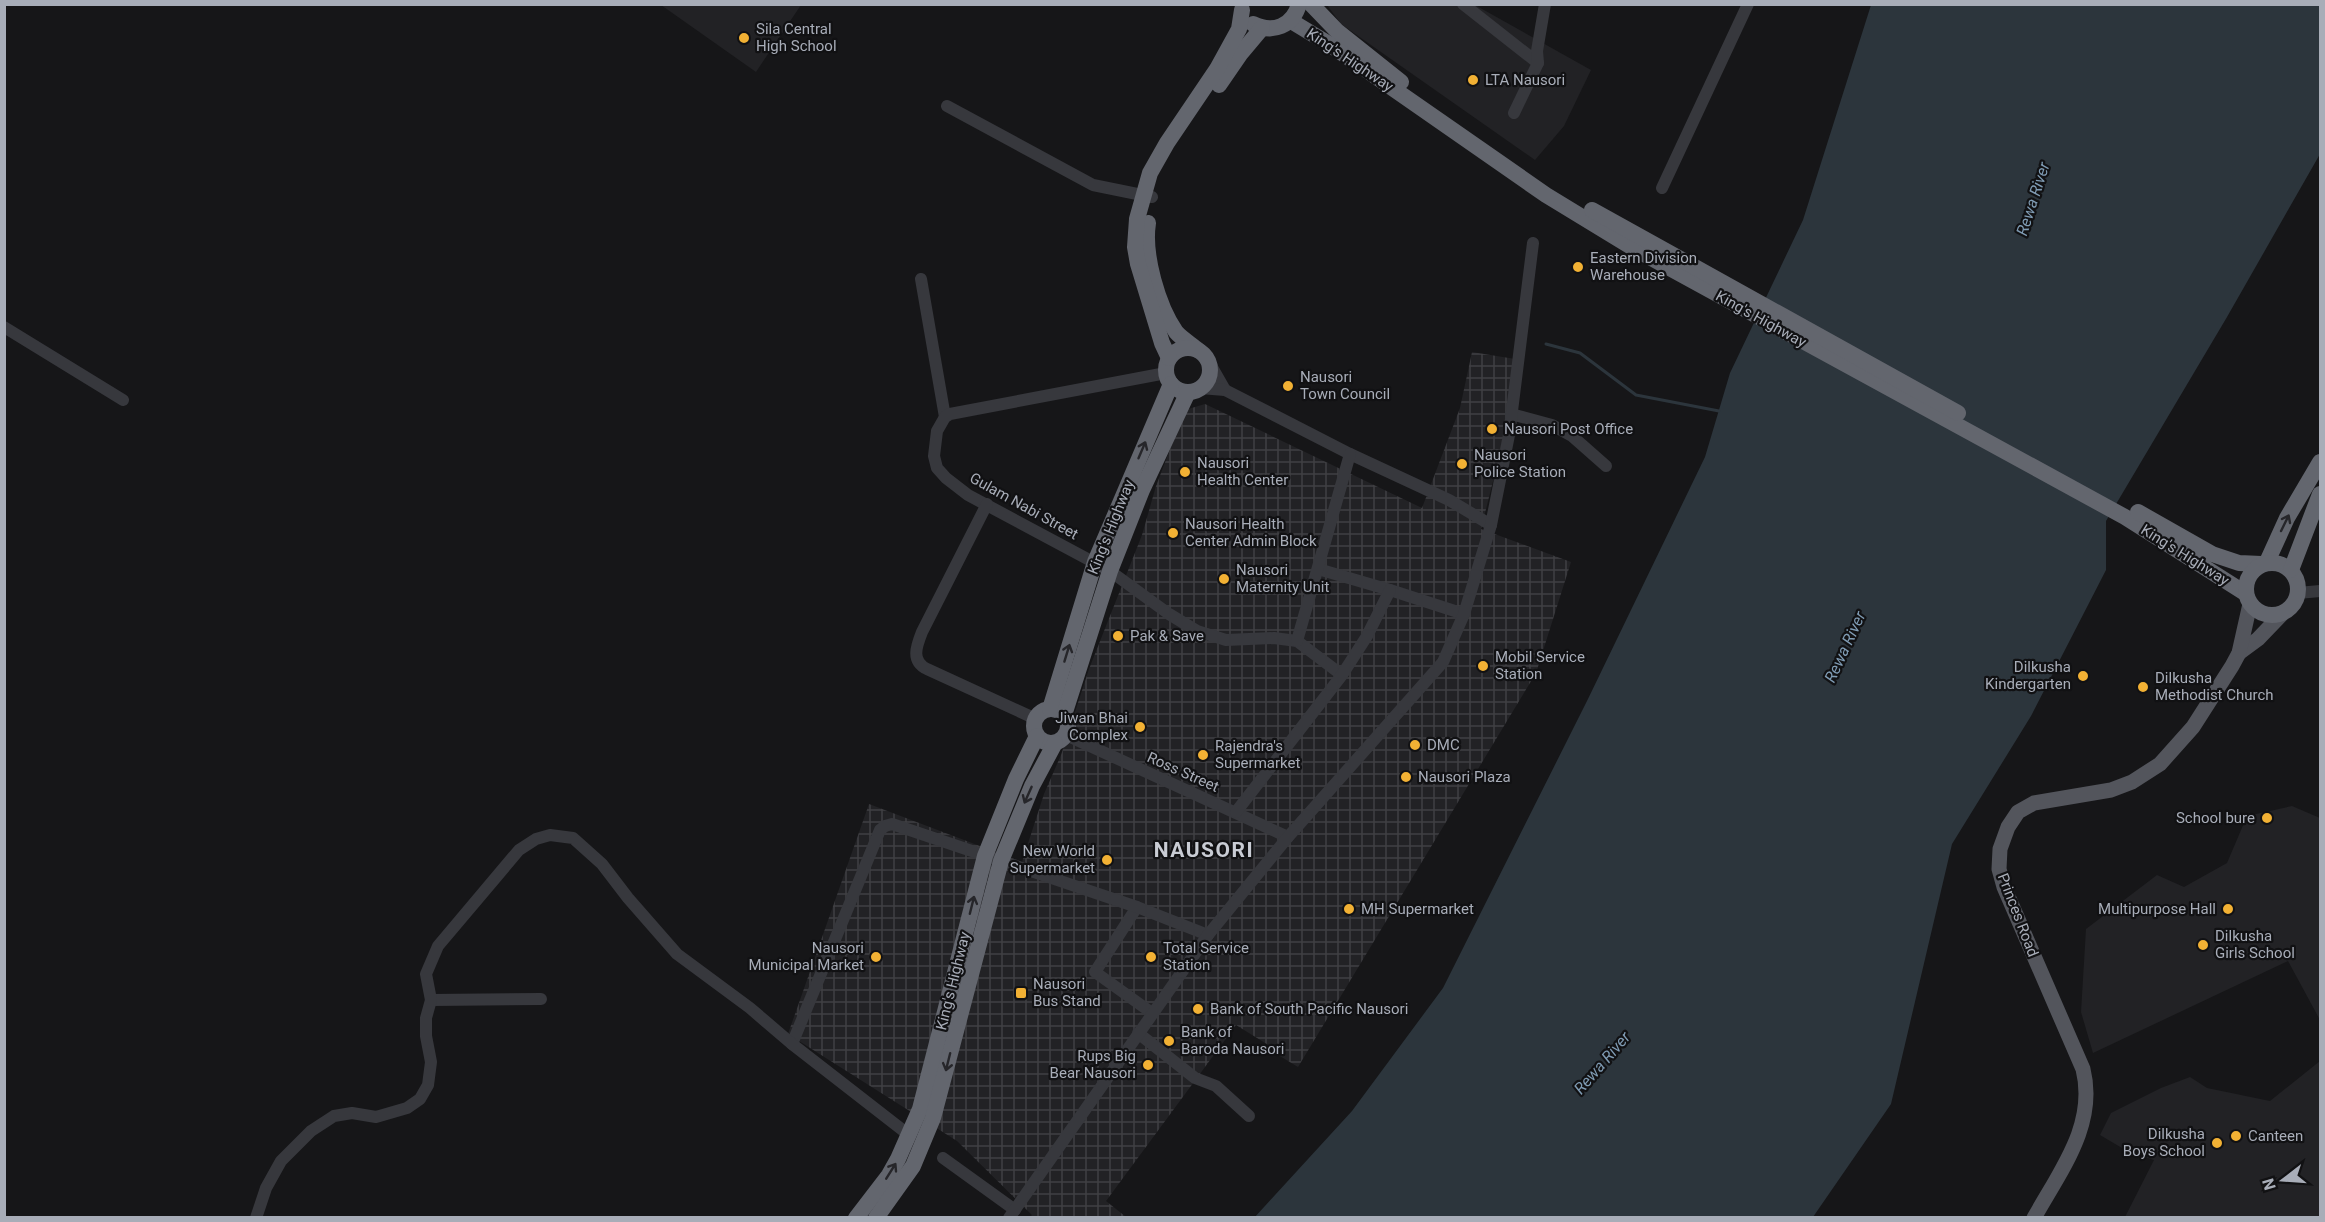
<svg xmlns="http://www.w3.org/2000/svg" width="2325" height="1222" viewBox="0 0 2325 1222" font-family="Roboto,sans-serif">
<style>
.built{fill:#222225}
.industrial{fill:url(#industrial-grid)}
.water{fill:#2c353c}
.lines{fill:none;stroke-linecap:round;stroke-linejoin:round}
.stream{stroke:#2c353c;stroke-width:3}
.minor{stroke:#37383d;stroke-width:12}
.major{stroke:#53555c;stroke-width:15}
.highway{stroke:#63666e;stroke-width:16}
.oneway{stroke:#26262a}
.poi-dot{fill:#f2b134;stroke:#111113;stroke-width:2}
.labels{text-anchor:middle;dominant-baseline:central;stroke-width:4.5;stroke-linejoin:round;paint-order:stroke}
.poi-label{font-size:15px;fill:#a8adb8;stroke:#111113;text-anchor:start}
.street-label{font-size:15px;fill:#a8adb8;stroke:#111113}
.water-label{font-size:16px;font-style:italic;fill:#7f9bb3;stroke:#111113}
.district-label{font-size:21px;font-weight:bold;letter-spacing:1.5px;fill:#c9ccd4;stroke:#111113}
</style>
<defs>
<pattern id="industrial-grid" width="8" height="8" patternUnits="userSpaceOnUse" patternTransform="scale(1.5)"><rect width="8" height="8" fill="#222225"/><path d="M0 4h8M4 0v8" fill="none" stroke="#3f3f43"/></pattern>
</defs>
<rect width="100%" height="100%" fill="#161618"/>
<g class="built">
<path d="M 661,5 L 801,4 L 801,5 L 756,72 Z"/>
<path d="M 1327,5 L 1475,5 L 1591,70 L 1564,126 L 1535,160 L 1341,24 Z"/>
<path d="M 2292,806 L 2320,818 L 2320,1020 L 2288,961 L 2093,1053 L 2081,1012 L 2086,929 L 2157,875 L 2184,887 L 2227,863 L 2247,816 Z"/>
<path d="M 2320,1061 L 2320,1216 L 2125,1217 L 2154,1160 L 2127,1151 L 2100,1135 L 2111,1113 L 2161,1088 L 2190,1077 L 2207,1088 L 2270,1101 Z"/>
</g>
<path class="industrial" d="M 1472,352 L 1515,359 L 1508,421 L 1481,529 L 1571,562 L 1536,673 L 1298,1067 L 1275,1053 L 1270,1046 L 1236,1025 L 1106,1201 L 1126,1217 L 1030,1217 L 1032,1215 L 957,1141 L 788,1034 L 869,804 L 1022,862 L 1044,794 L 1061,755 L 1089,669 L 1142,535 L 1156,486 L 1185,410 L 1205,404 L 1422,508 L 1460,408 Z"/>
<path class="water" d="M 1871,5 L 2320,5 L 2320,154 L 2227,317 L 2106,521 L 2106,570 L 2031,716 L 1952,844 L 1891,1104 L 1813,1217 L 1254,1218 L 1352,1111 L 1443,988 L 1587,701 L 1705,457 L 1730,373 L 1803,220 Z"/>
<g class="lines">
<path class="stream" d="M 1546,344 L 1580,353 L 1636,395 L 1719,411"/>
<g class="minor">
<path d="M 1463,4 L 1538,63"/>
<path d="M 947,106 L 1093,185 L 1152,197"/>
<path d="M 1514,113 L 1538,63 L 1537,51 L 1545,4"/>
<path d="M 1662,188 L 1748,4"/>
<path d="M 921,279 L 945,417"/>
<path d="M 4,327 L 123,400"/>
<path d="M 1209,362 L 1225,390"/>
<path d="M 1166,373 L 950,414 L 945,417 L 937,431 L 934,456 L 937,468 L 946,478 L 968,495 L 1110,571 L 1169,614 L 1197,631 L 1226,640 L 1274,638 L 1297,641 L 1342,675"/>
<path d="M 1200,388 L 1225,390 L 1350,454 L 1449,500 L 1491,525"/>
<path d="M 1511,414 L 1552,425 L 1572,436 L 1606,466"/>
<path d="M 987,504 L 922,632 C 916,647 911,661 927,669 L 1036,719"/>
<path d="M 1318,569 L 1390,590 L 1464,614"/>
<path d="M 2298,593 L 2320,591"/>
<path d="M 1297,641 L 1350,454"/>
<path d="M 1066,735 L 1288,837"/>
<path d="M 1236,812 L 1342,675 L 1367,636 L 1390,590"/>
<path d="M 1137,907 L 1095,972 L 1152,1013"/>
<path d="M 431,1000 L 541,999"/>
<path d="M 1138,1033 L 1195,1078 L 1216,1086 L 1249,1116"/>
<path d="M 792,1044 L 880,830 L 885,826 L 892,824 L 1137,907 L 1208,935"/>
<path d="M 943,1158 L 1015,1210"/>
<path d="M 256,1218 L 266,1188 L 281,1161 L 311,1131 L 334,1116 L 352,1113 L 376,1117 L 407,1108 L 420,1099 L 428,1085 L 431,1062 L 426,1036 L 426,1018 L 431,1000 L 426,974 L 438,946 L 519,850 L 536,839 L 550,835 L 573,838 L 602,864 L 628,898 L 677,954 L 750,1008 L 792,1044 L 909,1135"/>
<path d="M 1009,1218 L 1208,935 L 1288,837 L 1443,662 L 1464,614 L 1491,525 L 1509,435 L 1533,243"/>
</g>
<g class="major">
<path d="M 2239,653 L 2258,639 L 2282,614"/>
<path d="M 2034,1218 C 2060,1171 2097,1125 2083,1069 L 2004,887 L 1999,869 L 2000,849 L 2008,827 L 2018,812 L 2034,803 L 2111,790 L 2132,782 L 2160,764 L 2193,727 L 2232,666 L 2239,653 L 2250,604"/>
</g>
<g class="highway">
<path d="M 1311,4 L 1337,31 L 1401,82"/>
<path d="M 1291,21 L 1329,44 L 1546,195 L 1633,248 L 2125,517 L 2245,593"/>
<path d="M 1253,24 C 1273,34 1293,26 1299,4"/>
<path d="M 1219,85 L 1241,53 L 1262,28"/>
<path d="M 1592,210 L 1958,413"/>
<path d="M 1148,223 C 1143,255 1158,306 1176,332 C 1182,339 1191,344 1198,350"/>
<circle cx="1188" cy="370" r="22"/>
<path d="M 1169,358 L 1162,343 L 1138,264 L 1135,247 L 1137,219 L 1150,173 L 1167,143 L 1217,69 L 1239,29 L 1242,10"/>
<path d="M 2138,512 L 2212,554 L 2239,563 L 2261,564"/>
<path d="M 2267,562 L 2287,518 L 2320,462"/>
<circle cx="2272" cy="589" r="26"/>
<path d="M 2291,570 L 2320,494"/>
<circle cx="1051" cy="726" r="17"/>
<path d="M 1050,709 L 1095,562 L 1171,384"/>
<path d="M 1064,715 L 1110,571 L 1142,490 L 1188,392"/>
<path d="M 856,1218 L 889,1175 L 898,1159 L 920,1109 L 985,856 L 1016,779 L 1037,736"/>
<path d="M 876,1218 L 913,1166 L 933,1118 L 1001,861 L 1032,786 L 1055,743"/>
</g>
</g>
<defs><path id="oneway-shaft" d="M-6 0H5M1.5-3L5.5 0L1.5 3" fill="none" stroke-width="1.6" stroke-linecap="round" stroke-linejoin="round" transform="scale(1.5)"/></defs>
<g class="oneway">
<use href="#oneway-shaft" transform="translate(1142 450) rotate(-67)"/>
<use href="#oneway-shaft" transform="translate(2285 523) rotate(-64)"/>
<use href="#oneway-shaft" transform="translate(1067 653) rotate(-73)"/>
<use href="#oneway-shaft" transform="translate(1028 795) rotate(114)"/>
<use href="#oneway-shaft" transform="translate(972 905) rotate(-76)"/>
<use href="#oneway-shaft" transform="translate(948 1062) rotate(104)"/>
<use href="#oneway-shaft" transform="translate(891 1171) rotate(-58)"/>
</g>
<g class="poi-dot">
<circle cx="744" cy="38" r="6"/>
<circle cx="1473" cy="80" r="6"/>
<circle cx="1578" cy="267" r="6"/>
<circle cx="1288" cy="386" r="6"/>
<circle cx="1492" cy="429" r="6"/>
<circle cx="1462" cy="464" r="6"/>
<circle cx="1185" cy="472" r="6"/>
<circle cx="1173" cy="533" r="6"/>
<circle cx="1224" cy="579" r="6"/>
<circle cx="1118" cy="636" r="6"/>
<circle cx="1483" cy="666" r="6"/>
<circle cx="2083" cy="676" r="6"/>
<circle cx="2143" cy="687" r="6"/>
<circle cx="1140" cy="727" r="6"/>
<circle cx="1415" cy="745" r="6"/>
<circle cx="1203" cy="755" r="6"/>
<circle cx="1406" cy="777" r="6"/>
<circle cx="2267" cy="818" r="6"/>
<circle cx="1107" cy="860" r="6"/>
<circle cx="1349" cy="909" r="6"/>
<circle cx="2228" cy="909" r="6"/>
<circle cx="2203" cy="945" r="6"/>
<circle cx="876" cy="957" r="6"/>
<circle cx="1151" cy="957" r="6"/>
<rect x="1015" y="987" width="12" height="12" rx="3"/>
<circle cx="1198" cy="1009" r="6"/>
<circle cx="1169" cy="1041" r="6"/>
<circle cx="1148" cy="1065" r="6"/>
<circle cx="2236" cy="1136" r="6"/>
<circle cx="2217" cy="1143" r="6"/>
</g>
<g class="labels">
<g class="poi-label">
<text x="756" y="29">Sila Central<tspan x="756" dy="17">High School</tspan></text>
<text x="1485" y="80">LTA Nausori</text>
<text x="1590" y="258">Eastern Division<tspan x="1590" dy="17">Warehouse</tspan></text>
<text x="1300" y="377">Nausori<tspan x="1300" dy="17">Town Council</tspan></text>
<text x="1504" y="429">Nausori Post Office</text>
<text x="1474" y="455">Nausori<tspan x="1474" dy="17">Police Station</tspan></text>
<text x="1197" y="463">Nausori<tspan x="1197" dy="17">Health Center</tspan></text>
<text x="1185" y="524">Nausori Health<tspan x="1185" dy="17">Center Admin Block</tspan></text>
<text x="1236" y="570">Nausori<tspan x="1236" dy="17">Maternity Unit</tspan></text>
<text x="1130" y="636">Pak &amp; Save</text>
<text x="1495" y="657">Mobil Service<tspan x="1495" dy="17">Station</tspan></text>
<text x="2071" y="667" text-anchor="end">Dilkusha<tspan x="2071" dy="17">Kindergarten</tspan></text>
<text x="2155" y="678">Dilkusha<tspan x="2155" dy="17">Methodist Church</tspan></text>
<text x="1128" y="718" text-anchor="end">Jiwan Bhai<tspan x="1128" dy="17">Complex</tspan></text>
<text x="1427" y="745">DMC</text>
<text x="1215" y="746">Rajendra's<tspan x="1215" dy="17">Supermarket</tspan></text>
<text x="1418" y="777">Nausori Plaza</text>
<text x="2255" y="818" text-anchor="end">School bure</text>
<text x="1095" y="851" text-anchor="end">New World<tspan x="1095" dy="17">Supermarket</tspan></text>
<text x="1361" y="909">MH Supermarket</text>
<text x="2216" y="909" text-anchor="end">Multipurpose Hall</text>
<text x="2215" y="936">Dilkusha<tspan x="2215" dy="17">Girls School</tspan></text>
<text x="864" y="948" text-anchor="end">Nausori<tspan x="864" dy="17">Municipal Market</tspan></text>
<text x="1163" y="948">Total Service<tspan x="1163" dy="17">Station</tspan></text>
<text x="1033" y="984">Nausori<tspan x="1033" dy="17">Bus Stand</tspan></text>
<text x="1210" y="1009">Bank of South Pacific Nausori</text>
<text x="1181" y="1032">Bank of<tspan x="1181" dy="17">Baroda Nausori</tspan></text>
<text x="1136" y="1056" text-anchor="end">Rups Big<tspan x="1136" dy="17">Bear Nausori</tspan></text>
<text x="2205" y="1134" text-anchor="end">Dilkusha<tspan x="2205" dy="17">Boys School</tspan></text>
<text x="2248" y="1136">Canteen</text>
</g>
<g class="street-label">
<text transform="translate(1350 60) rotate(34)">King's Highway</text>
<text transform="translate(1761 319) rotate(29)">King's Highway</text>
<text transform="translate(1024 506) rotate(29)">Gulam Nabi Street</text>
<text transform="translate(1111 527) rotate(-68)">King's Highway</text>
<text transform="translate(2185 555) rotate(32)">King's Highway</text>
<text transform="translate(1183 772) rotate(24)">Ross Street</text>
<text transform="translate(2018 915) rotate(69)">Princes Road</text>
<text transform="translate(953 981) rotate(-76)">King's Highway</text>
</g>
<g class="water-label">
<text transform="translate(2033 199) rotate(-72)">Rewa River</text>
<text transform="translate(1845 647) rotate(-65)">Rewa River</text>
<text transform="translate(1602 1063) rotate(-49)">Rewa River</text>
</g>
<g class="district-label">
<text x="1204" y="850">NAUSORI</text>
</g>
</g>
<rect width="2325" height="1222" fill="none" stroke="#a8adb8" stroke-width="12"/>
<g transform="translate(2283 1180) rotate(253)" stroke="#111113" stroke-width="4.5" paint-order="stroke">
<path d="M0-4.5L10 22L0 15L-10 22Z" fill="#a8adb8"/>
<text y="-9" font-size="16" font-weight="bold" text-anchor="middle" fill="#a8adb8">N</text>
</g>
</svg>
